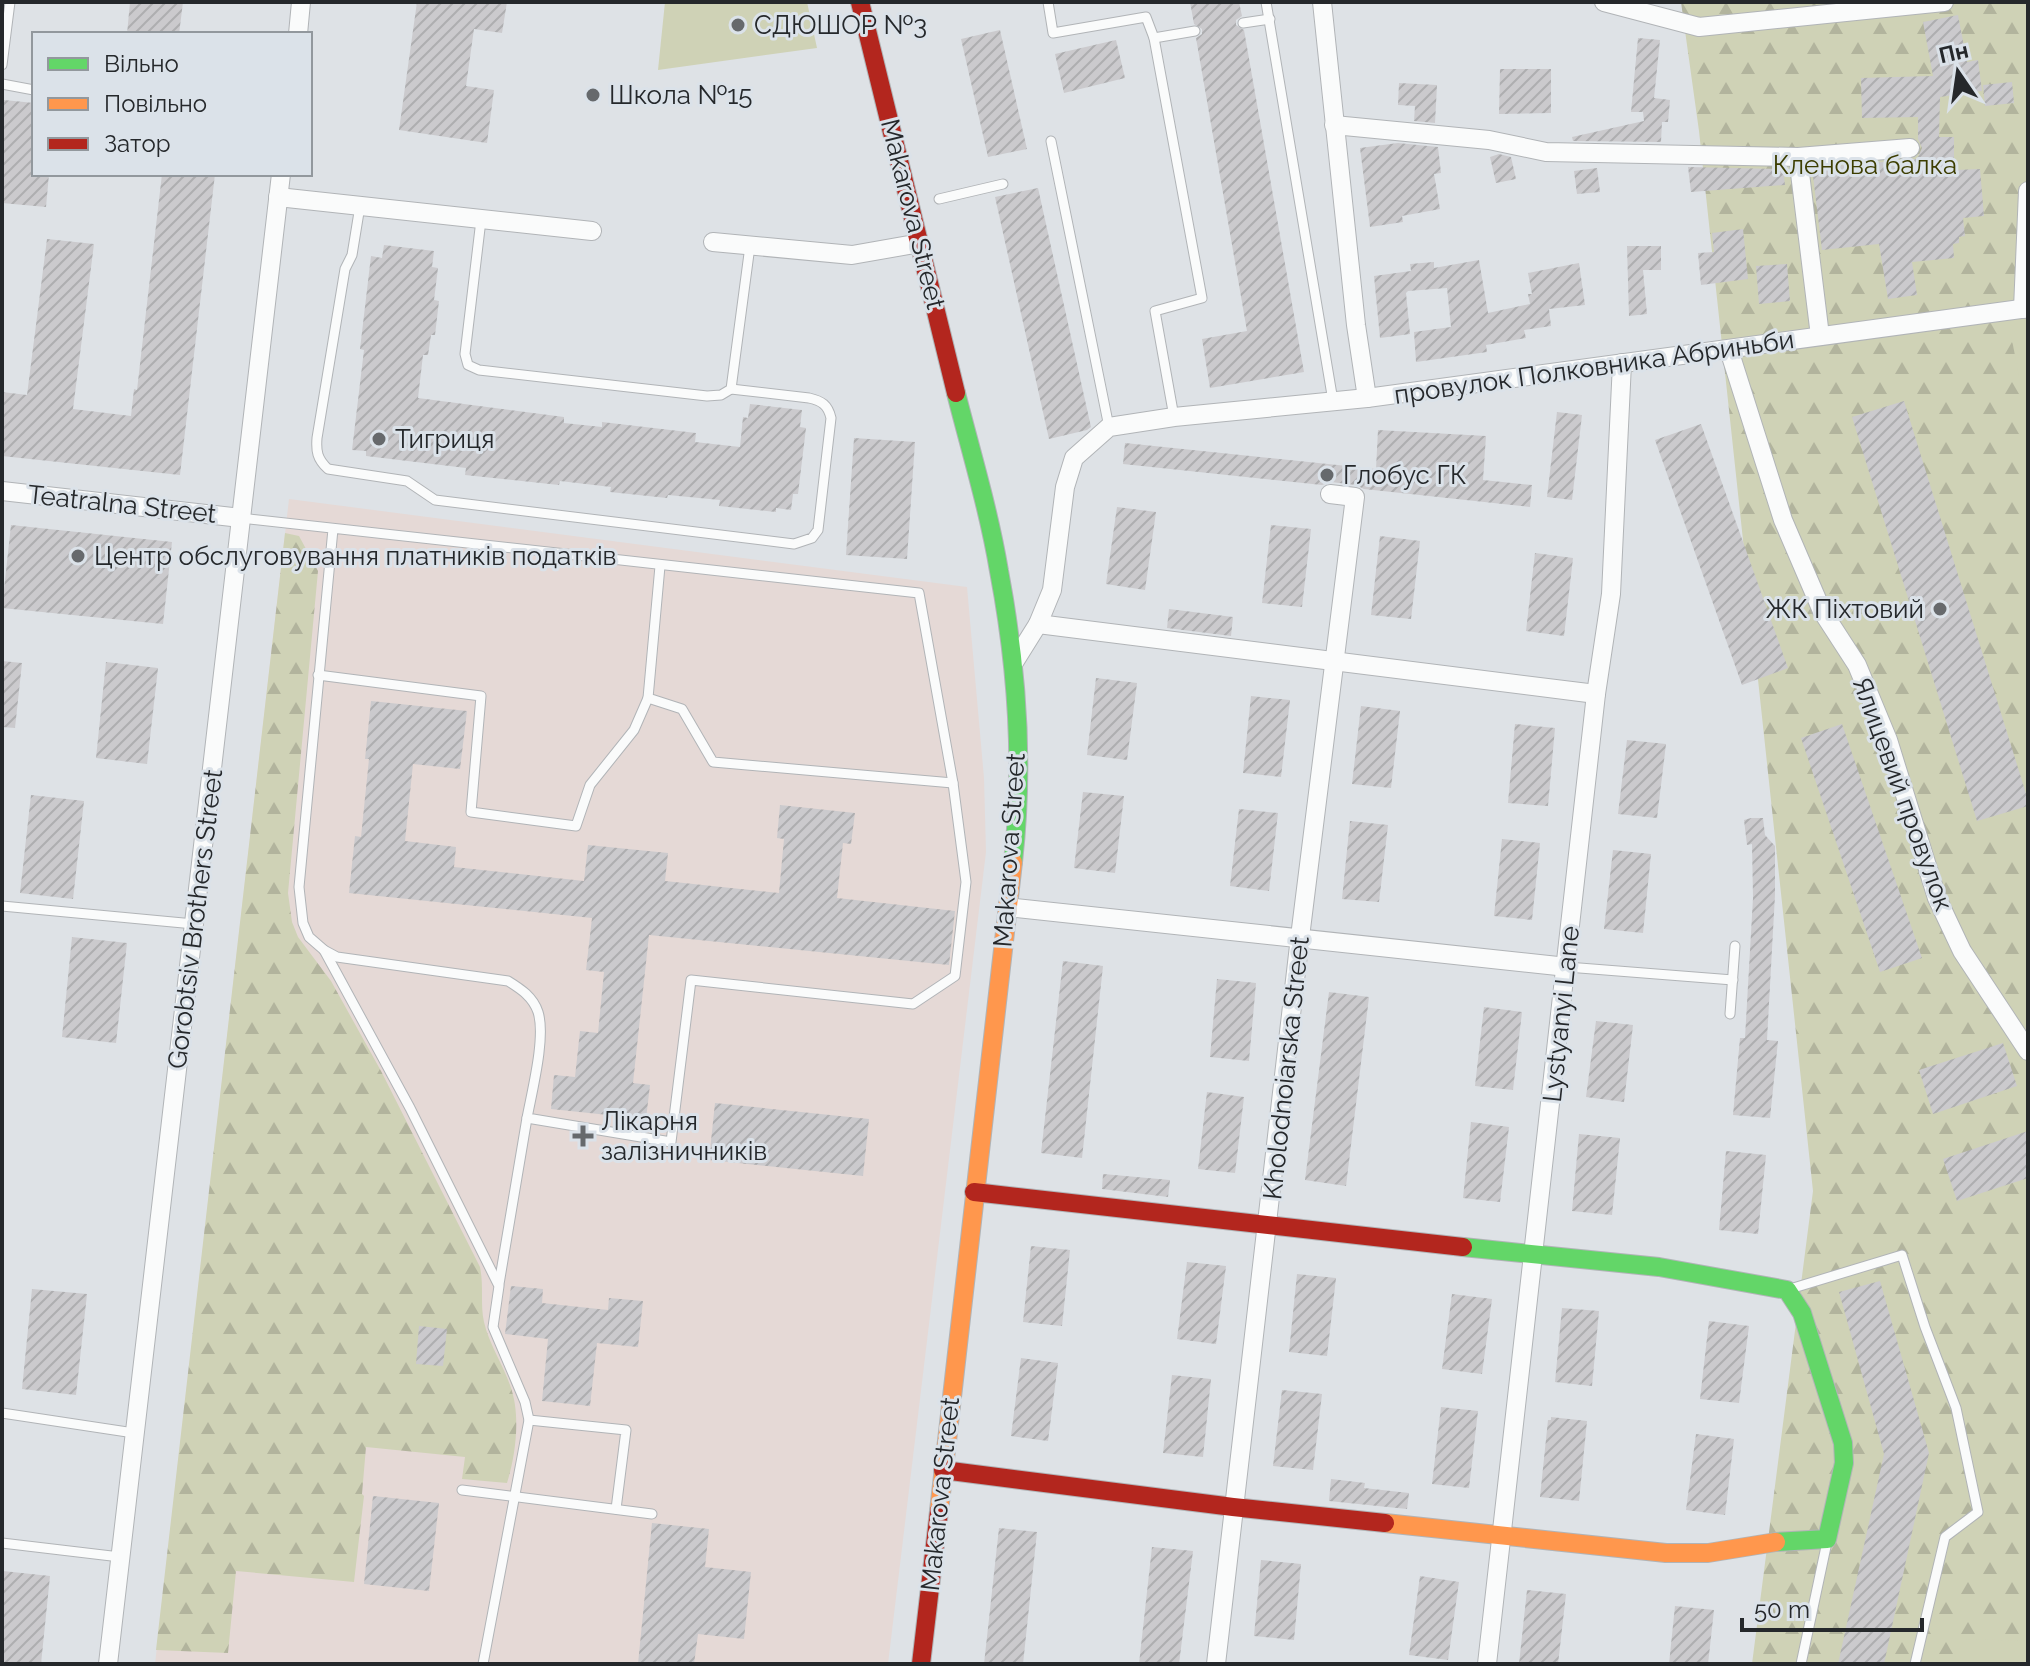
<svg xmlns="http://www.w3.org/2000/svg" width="2030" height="1666" viewBox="0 0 2030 1666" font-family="Raleway,sans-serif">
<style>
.medical{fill:#e5d9d6}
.forest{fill:url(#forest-firs)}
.park{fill:#cfd2b6}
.building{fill:url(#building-hatch)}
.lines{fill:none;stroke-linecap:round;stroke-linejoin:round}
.lane-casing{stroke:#b1b4b7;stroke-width:11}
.street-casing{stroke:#b1b4b7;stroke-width:20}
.fast-casing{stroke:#b1b4b7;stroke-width:20}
.slow-casing{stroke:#b1b4b7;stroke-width:20}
.jam-casing{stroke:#b1b4b7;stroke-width:20}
.lane{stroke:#fafbfb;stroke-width:9}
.street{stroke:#fafbfb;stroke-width:18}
.fast{stroke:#63d668;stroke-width:18}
.slow{stroke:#ff974d;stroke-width:18}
.jam{stroke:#b3261e;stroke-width:18}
.poi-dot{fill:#66696c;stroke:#dbe2e9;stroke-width:3}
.labels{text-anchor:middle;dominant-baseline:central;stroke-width:6;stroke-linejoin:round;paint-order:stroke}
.poi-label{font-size:26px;fill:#25282b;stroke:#dbe2e9;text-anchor:start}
.park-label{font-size:26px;fill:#3c3d00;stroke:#dbe2e9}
.street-label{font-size:26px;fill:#25282b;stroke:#dbe2e9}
</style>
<defs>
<pattern id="forest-firs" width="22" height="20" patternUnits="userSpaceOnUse" patternTransform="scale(2)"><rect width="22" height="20" fill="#cfd2b6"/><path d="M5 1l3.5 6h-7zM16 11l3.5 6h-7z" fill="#b2b49d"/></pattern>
<pattern id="building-hatch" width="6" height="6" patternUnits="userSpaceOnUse" patternTransform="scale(2)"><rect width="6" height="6" fill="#cbcacd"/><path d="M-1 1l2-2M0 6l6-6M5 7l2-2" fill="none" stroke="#aeaeb0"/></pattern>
</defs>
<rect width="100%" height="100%" fill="#dee2e6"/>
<path class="medical" d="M 289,499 L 967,587 L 984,778 L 986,852 L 888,1664 L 155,1664 Z"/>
<g class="forest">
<path d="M 1681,2 L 2028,2 L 2028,1664 L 1752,1664 L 1813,1191 L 1699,131 Z"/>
<path d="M 285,533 L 299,536 L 318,571 L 288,893 L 292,922 L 298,937 L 331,981 L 381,1071 L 480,1267 C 484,1286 480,1305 484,1322 C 489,1344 503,1365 510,1385 C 521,1414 516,1454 507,1483 L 462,1479 L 465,1457 L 366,1447 L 362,1494 L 364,1496 L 354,1582 L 236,1571 L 228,1653 L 156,1650 Z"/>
</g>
<g class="park">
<path d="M 665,2 L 807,2 L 817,48 L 658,70 Z"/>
<path d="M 2028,326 L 2028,422 L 2010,330 Z"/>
<path d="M 1964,1639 L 2028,1641 L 2028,1664 L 1952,1664 Z"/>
</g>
<g class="building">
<path d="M 130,2 L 183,2 L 179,34 L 127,34 Z"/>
<path d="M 417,2 L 507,2 L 502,33 L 474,29 L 466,86 L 494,90 L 487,143 L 399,130 Z"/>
<path d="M 1190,2 L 1239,2 L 1242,16 L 1236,20 L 1236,25 L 1244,30 L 1304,372 L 1210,388 L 1202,339 L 1247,331 L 1196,38 L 1202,34 L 1202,29 L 1194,24 Z"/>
<path d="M 1958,15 L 1967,62 L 1978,60 L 1982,91 L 1940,97 L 1939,137 L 1954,137 L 1954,170 L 1980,169 L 1984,216 L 1963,218 L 1965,236 L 1959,237 L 1959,243 L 1953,244 L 1954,258 L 1912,262 L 1917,295 L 1888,299 L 1879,244 L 1822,250 L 1812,168 L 1917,159 L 1922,148 L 1918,139 L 1918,117 L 1862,118 L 1861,78 L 1933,76 L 1923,22 Z"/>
<path d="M 1000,30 L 1027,149 L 988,157 L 961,39 Z"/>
<path d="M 1638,38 L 1660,40 L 1654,98 L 1670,100 L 1668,122 L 1662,122 L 1661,142 L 1573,141 L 1572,137 L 1644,121 L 1643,112 L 1631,112 Z"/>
<path d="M 1116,40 L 1125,78 L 1064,93 L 1055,54 Z"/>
<path d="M 1500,69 L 1551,69 L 1551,113 L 1499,114 Z"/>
<path d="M 2012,82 L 2014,103 L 1985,106 L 1983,85 Z"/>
<path d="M 1399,83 L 1437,85 L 1435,123 L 1414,121 L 1415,106 L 1398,105 Z"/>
<path d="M 4,100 L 34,103 L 34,174 L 49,174 L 46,207 L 2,203 Z"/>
<path d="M 1398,143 L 1438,147 L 1441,173 L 1434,174 L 1440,209 L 1402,216 L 1403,222 L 1370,227 L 1360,148 Z"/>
<path d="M 1499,154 L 1511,157 L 1516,179 L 1496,183 L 1490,157 Z"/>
<path d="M 1688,167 L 1783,169 L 1785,185 L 1691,192 Z"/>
<path d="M 1597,168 L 1600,192 L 1577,194 L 1574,171 Z"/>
<path d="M 162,174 L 215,174 L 180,475 L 2,456 L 2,392 L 27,395 L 47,239 L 94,244 L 73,409 L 131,416 L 134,389 L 137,390 Z"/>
<path d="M 1038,188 L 1091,427 L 1087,430 L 1049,439 L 995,197 Z"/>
<path d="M 1743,229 L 1748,279 L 1701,285 L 1698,253 L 1714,252 L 1712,233 Z"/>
<path d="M 384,245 L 434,251 L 432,267 L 438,268 L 434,300 L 439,301 L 435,335 L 431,335 L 428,355 L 423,355 L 418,398 L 564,417 L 564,423 L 602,427 L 602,422 L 696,433 L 695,442 L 740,447 L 743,417 L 748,418 L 750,404 L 802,410 L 800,427 L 806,428 L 798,494 L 793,494 L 791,510 L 776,508 L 776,512 L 719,506 L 720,500 L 668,495 L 667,498 L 610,492 L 611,487 L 560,481 L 559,485 L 465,475 L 466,468 L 366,456 L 366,451 L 352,450 L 364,350 L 360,349 L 371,256 L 382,258 Z"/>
<path d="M 1627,246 L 1661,246 L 1661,270 L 1643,270 L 1647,314 L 1629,316 Z"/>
<path d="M 1479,260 L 1488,313 L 1530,304 L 1528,294 L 1532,294 L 1528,273 L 1579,263 L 1585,305 L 1549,309 L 1551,326 L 1524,330 L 1526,338 L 1486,345 L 1487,352 L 1416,362 L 1414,332 L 1451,327 L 1447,288 L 1408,291 L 1406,293 L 1410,334 L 1380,338 L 1374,276 L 1411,271 L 1410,264 L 1434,262 L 1434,268 Z"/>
<path d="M 1787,264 L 1790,301 L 1759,304 L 1756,266 Z"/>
<path d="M 1904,401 L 2028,800 L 2028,806 L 1977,821 L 1852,417 Z"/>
<path d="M 1557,412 L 1582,415 L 1572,500 L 1547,497 Z"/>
<path d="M 1701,424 L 1788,668 L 1742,685 L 1655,440 Z"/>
<path d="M 1378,430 L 1486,436 L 1483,480 L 1532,485 L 1530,507 L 1364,489 L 1356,485 L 1331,482 L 1322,485 L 1123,464 L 1125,443 L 1376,469 Z"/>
<path d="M 854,438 L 915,442 L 907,559 L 846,555 Z"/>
<path d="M 1117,507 L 1156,512 L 1145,590 L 1106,584 Z"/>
<path d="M 11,525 L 172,542 L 163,624 L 2,608 Z"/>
<path d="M 1271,525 L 1311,529 L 1302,607 L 1262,603 Z"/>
<path d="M 1380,536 L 1420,541 L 1411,619 L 1371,615 Z"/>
<path d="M 1535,553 L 1573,558 L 1564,636 L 1526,631 Z"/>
<path d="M 1169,609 L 1233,617 L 1231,636 L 1167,628 Z"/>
<path d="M 2,661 L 22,663 L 15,728 L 2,727 Z"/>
<path d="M 106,662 L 158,668 L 147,764 L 96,758 Z"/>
<path d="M 1096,678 L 1137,683 L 1127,760 L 1087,755 Z"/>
<path d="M 1251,696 L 1290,700 L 1281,777 L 1243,773 Z"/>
<path d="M 371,701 L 467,711 L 460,769 L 413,764 L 405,841 L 456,847 L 454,867 L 584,881 L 588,845 L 668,853 L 665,881 L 779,893 L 784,839 L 777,838 L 780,805 L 855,813 L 851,844 L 843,843 L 837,898 L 955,911 L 949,965 L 649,935 L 633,1083 L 650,1085 L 646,1119 L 551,1109 L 554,1075 L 575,1077 L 580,1031 L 598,1033 L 604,972 L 586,970 L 592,918 L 349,893 L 355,836 L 361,837 L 369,759 L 365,759 Z"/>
<path d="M 1361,706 L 1400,711 L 1391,788 L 1352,784 Z"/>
<path d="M 1515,724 L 1555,728 L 1548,806 L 1508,803 Z"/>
<path d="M 1842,724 L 1922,958 L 1880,972 L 1801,738 Z"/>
<path d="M 1627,740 L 1666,744 L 1657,818 L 1618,814 Z"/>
<path d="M 1083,792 L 1124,796 L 1115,873 L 1074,868 Z"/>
<path d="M 31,795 L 84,801 L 73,899 L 20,893 Z"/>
<path d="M 1239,809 L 1278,813 L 1269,891 L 1230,886 Z"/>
<path d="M 1751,818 L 1763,818 L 1765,835 L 1775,846 L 1775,895 L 1767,1040 L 1778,1041 L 1770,1118 L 1733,1115 L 1740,1038 L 1745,1038 L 1753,898 L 1752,844 L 1747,845 L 1744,820 Z"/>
<path d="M 1350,821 L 1388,825 L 1379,902 L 1342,899 Z"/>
<path d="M 1502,839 L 1540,843 L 1532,920 L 1494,916 Z"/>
<path d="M 1613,850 L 1651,854 L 1643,933 L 1604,929 Z"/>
<path d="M 72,937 L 127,943 L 116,1043 L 62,1037 Z"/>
<path d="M 1063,961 L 1103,966 L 1082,1158 L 1041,1153 Z"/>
<path d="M 1217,979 L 1256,983 L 1249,1061 L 1210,1057 Z"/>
<path d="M 1329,992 L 1369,997 L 1346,1186 L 1305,1180 Z"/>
<path d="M 1484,1007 L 1522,1012 L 1513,1090 L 1475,1086 Z"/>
<path d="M 1596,1021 L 1633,1025 L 1624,1102 L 1586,1097 Z"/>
<path d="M 2003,1043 L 2017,1086 L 1933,1114 L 1919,1070 Z"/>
<path d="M 1207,1092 L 1244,1097 L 1235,1173 L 1198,1169 Z"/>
<path d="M 715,1103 L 869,1119 L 863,1176 L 709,1160 Z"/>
<path d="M 1471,1122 L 1509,1127 L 1500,1202 L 1463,1198 Z"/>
<path d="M 2028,1131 L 2028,1178 L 1957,1201 L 1943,1159 Z"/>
<path d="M 1579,1134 L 1620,1138 L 1612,1215 L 1572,1211 Z"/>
<path d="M 1726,1151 L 1766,1155 L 1758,1234 L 1719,1230 Z"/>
<path d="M 1103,1174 L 1170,1180 L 1168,1197 L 1102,1189 Z"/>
<path d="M 1031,1246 L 1070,1250 L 1062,1326 L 1023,1322 Z"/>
<path d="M 1187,1262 L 1226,1266 L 1216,1344 L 1177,1339 Z"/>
<path d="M 1297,1274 L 1336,1278 L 1327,1356 L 1289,1352 Z"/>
<path d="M 1880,1281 L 1929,1453 L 1884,1664 L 1838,1664 L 1884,1454 L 1839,1292 Z"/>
<path d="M 511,1286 L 543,1289 L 542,1303 L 608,1310 L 609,1298 L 643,1301 L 638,1347 L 597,1343 L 590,1406 L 542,1401 L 548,1339 L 505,1334 Z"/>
<path d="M 32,1289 L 87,1294 L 76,1395 L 22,1389 Z"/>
<path d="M 1452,1294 L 1492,1299 L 1482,1374 L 1442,1369 Z"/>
<path d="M 1562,1308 L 1599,1311 L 1592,1386 L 1555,1382 Z"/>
<path d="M 1709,1321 L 1749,1326 L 1739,1403 L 1700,1399 Z"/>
<path d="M 419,1326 L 447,1329 L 443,1366 L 416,1364 Z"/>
<path d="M 1021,1358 L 1058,1363 L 1048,1441 L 1011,1436 Z"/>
<path d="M 1172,1375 L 1211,1379 L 1203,1457 L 1163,1453 Z"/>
<path d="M 1282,1390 L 1322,1394 L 1313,1470 L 1273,1466 Z"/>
<path d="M 1441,1407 L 1478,1411 L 1469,1488 L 1432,1484 Z"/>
<path d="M 1551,1417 L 1587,1421 L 1579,1501 L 1540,1497 L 1548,1420 L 1551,1420 Z"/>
<path d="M 1696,1434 L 1734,1439 L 1725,1515 L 1686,1510 Z"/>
<path d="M 1331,1479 L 1365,1483 L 1364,1488 L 1409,1493 L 1407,1509 L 1329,1501 Z"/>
<path d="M 373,1496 L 439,1503 L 429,1591 L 364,1584 Z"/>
<path d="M 652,1523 L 709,1529 L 705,1567 L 751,1572 L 744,1639 L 698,1634 L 694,1664 L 638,1664 Z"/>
<path d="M 999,1528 L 1037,1532 L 1023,1664 L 984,1664 Z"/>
<path d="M 1152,1547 L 1193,1551 L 1179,1664 L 1139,1664 Z"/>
<path d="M 1261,1560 L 1301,1564 L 1294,1640 L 1254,1636 Z"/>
<path d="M 3,1571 L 50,1576 L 41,1664 L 2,1664 Z"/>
<path d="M 1420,1576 L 1459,1582 L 1448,1660 L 1409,1655 Z"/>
<path d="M 1527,1590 L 1566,1594 L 1558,1664 L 1519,1664 Z"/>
<path d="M 1675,1606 L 1714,1610 L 1708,1664 L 1669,1664 Z"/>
</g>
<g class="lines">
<g class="lane-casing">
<g id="lane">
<path d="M 1048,2 L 1053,33 L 1146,17 L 1154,38 L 1202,298 L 1155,311 L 1174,417"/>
<path d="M 1266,2 L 1333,401"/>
<path d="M 1243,23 L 1270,19"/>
<path d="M 1154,38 L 1195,31"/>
<path d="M 2,65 L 10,2"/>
<path d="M 2,84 L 34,90"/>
<path d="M 1051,141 L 1109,427"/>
<path d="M 939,199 L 1003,184"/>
<path d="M 360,206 L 352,255 L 345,269 L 317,438 C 316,451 317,459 328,469 L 407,481 L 435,500 L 794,544 L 812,538 L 818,530 L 831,418 C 828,405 822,401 809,398 L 731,389"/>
<path d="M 481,220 L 465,354 L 468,365 L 479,370 L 707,396 L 721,395 L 731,389 L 750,246"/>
<path d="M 241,518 L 919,593 L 953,783 L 966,882 L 955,976 L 913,1004 L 691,980 L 671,1142 L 527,1118 C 532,1091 546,1037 538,1012 C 533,997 521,989 508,981 L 337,957 L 324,950 L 309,937 L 303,923 L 299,887 L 333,529"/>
<path d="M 318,675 L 481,696 L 471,812 L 576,826 L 590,785 L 634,730 L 648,698 L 660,566"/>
<path d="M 648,698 L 682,709 L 713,762 L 953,783"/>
<path d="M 2,906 L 194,924"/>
<path d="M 324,950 L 410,1108 L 499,1286 L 493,1327 L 525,1402 L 529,1420 L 483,1664"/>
<path d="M 1567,967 L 1733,980"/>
<path d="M 1730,1014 L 1735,946"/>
<path d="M 499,1284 L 527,1118"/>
<path d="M 1790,1289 L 1902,1255 L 1925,1327 L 1956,1408 L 1978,1512 L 1945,1537 L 1915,1664"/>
<path d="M 2,1413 L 134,1433"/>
<path d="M 529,1420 L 626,1430 L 616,1509"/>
<path d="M 462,1490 L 652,1514"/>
<path d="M 2,1543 L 120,1557"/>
<path d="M 1801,1664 L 1827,1542"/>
</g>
</g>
<g class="street-casing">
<g id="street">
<path d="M 1322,2 L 1356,325 L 1367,398"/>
<path d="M 1604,2 L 1699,27 L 1944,2"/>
<path d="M 298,34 L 301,2"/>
<path d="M 1334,125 L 1489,140 L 1546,152 L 1798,157 L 1910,148"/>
<path d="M 1798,157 L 1820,336"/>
<path d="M 278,197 L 592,231"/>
<path d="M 713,242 L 852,255 L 920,243"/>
<path d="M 2023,309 L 2028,191"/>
<path d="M 1729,350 L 1783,520 L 1822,611 L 1857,665 L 1888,740 L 1937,898 L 1962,951 L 2028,1051"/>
<path d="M 2,491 L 241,518"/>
<path d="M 1038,624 L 1596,694"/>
<path d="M 1013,664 L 1038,624 L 1052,590 L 1065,487 L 1074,458 L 1109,427 L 1174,417 L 1367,398 L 2028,308"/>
<path d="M 1007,907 L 1567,967"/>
<path d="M 108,1664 L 281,174"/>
<path d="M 1216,1664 L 1300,937 L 1355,497 L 1330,494"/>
<path d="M 1487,1664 L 1596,694 L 1611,594 L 1622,363"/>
</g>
</g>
<g class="fast-casing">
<g id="fast">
<path d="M 956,393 C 971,452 989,511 999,571 C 1017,666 1024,766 1013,862"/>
<path d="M 1463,1247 L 1659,1267 L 1787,1290 L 1802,1313 L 1843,1443 L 1844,1463 L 1827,1539 L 1776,1542"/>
</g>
</g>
<g class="slow-casing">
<g id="slow">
<path d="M 939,1511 L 1013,862"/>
<path d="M 1385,1523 L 1666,1553 L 1708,1553 L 1776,1542"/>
</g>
</g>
<g class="jam-casing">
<g id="jam">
<path d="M 860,2 L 956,393"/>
<path d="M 974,1192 L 1463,1247"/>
<path d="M 943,1470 L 1233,1507 L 1385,1523"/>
<path d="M 921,1664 L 939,1511"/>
</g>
</g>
<use href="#lane" class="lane"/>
<use href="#street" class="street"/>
<use href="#fast" class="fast"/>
<use href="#slow" class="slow"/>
<use href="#jam" class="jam"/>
</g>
<g class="poi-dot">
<circle cx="738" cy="25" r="8"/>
<circle cx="593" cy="95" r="8"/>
<circle cx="379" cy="439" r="8"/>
<circle cx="1327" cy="475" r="8"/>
<circle cx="78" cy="556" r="8"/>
<circle cx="1940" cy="609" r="8"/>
<path d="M579 1124h8v8h8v8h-8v8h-8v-8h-8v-8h8z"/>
</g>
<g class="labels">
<g class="poi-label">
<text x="754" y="25">СДЮШОР №3</text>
<text x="609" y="95">Школа №15</text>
<text x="395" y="439">Тигриця</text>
<text x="1343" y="475">Глобус ГК</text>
<text x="94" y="556">Центр обслуговування платників податків</text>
<text x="1924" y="609" text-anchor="end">ЖК Піхтовий</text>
<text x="601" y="1121">Лікарня<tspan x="601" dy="30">залізничників</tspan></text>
</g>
<g class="park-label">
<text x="1865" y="165">Кленова балка</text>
</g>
<g class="street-label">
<text transform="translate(913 214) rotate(76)">Makarova Street</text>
<text transform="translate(1594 367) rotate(-8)">провулок Полковника Абриньби</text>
<text transform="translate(122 504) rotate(6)">Teatralna Street</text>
<text transform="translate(1903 794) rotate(70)">Ялицевий провулок</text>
<text transform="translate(1009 850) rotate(-86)">Makarova Street</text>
<text transform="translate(195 919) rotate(-83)">Gorobtsiv Brothers Street</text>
<text transform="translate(1561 1014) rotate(-84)">Lystyanyi Lane</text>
<text transform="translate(1286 1068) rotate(-84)">Kholodnoiarska Street</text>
<text transform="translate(940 1494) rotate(-84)">Makarova Street</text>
</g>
</g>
<rect width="2030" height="1666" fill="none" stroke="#25282b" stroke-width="8"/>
<rect x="32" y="32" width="280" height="144" fill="#dbe2e9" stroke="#92989d" stroke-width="2"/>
<rect x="48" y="58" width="40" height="12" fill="#63d668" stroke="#92989d" stroke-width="2"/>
<text x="104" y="72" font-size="24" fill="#25282b">Вільно</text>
<rect x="48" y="98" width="40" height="12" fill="#ff974d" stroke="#92989d" stroke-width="2"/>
<text x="104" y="112" font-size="24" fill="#25282b">Повільно</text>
<rect x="48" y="138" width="40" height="12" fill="#b3261e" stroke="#92989d" stroke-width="2"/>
<text x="104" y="152" font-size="24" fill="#25282b">Затор</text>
<g transform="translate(1958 72) rotate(347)" stroke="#dbe2e9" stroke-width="6" paint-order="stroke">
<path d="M0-6L14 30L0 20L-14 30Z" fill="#25282b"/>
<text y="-12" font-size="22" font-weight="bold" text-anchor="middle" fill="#25282b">Пн</text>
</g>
<path d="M1742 1618v12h180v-12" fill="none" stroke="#25282b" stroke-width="4"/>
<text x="1754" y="1618" font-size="24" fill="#25282b" stroke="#dbe2e9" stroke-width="6" paint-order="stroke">50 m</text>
</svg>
